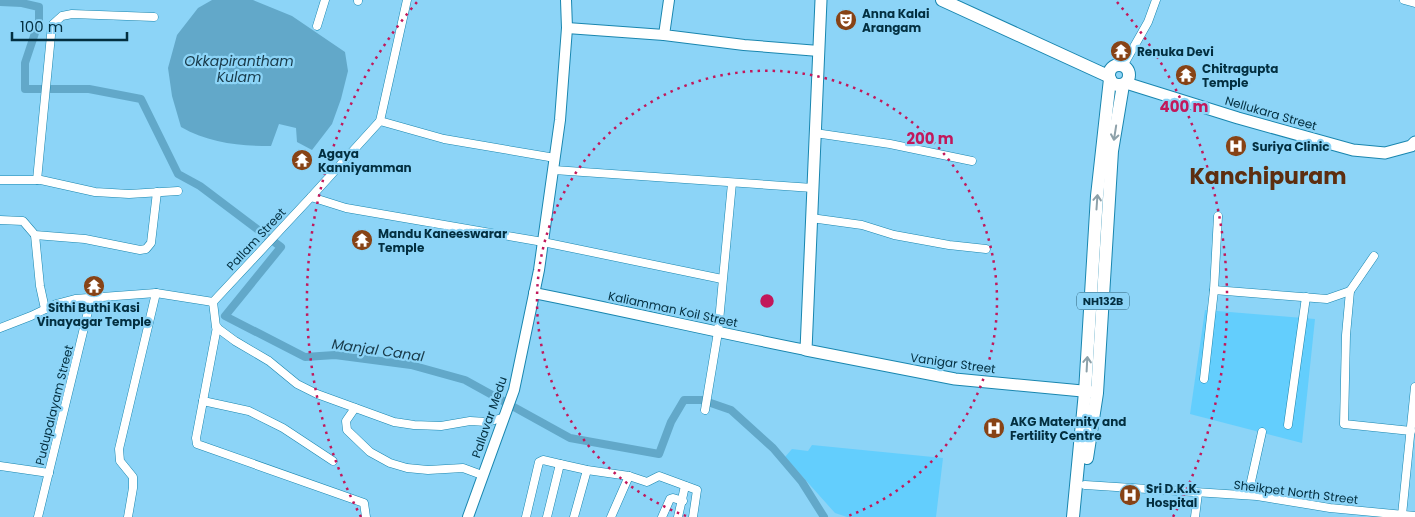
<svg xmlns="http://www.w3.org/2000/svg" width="1415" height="517" viewBox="0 0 1415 517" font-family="Poppins,sans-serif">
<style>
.built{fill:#63cefd}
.water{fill:#62a8c9}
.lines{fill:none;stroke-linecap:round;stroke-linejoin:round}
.canal{stroke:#62a8c9;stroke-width:8}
.minor-casing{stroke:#1986af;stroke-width:9}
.tertiary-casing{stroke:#1986af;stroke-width:12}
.secondary-casing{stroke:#1986af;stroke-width:13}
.trunk-casing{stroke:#1986af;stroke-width:14}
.minor{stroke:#fff;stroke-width:8}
.tertiary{stroke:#fff;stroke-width:10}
.secondary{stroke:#fff;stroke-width:11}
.trunk{stroke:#fff;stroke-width:12}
.oneway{stroke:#8ea1a9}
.ring{fill:none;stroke:#c2185b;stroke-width:2.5;stroke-dasharray:2.5 5}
.labels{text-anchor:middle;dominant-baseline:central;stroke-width:4.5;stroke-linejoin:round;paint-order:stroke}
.shield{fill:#8cd4f7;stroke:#2c6077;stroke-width:1}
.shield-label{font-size:11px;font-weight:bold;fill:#032f40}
.poi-label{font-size:12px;font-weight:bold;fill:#032f40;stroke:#8cd4f7;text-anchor:start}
.street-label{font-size:12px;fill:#032f40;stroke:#8cd4f7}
.water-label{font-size:14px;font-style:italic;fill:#183948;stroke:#8cd4f7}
.town-label{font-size:22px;font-weight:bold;fill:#5d2e10;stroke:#8cd4f7}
.centre{fill:#c2185b;stroke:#8cd4f7;stroke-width:2.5}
.ring-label{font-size:15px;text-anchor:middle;font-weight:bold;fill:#c2185b;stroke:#8cd4f7;stroke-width:4.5;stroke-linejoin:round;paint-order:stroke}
</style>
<rect width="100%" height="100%" fill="#8cd4f7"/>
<g class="built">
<path d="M 1205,310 L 1315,319 L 1302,443 L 1190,414 Z"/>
<path d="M 812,445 L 943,458 L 936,517 L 847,517 L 835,513 L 785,457 L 792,449 L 808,451 Z"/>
</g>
<path class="water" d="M 212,0 L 253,0 L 292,16 L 345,52 L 348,71 L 341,99 L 332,124 L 312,150 L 297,142 L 296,128 L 279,124 L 271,146 C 239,146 209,143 181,127 L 172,96 L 168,68 L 177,35 L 198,8 Z"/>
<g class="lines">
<path class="canal" d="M 0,2 L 22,3 L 39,7 L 39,21 L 25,63 L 25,89 L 89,89 L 141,99 L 178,174 L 200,186 L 281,247 L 225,316 L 305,357 L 335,355 L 411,365 L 465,380 L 570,438 L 659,454 L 671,422 L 684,400 L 702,400 L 731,410 L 773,448 L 802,482 L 824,517"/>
<g class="minor-casing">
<g id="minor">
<path d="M 1404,0 L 1415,3"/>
<path d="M 358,1 L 358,0"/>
<path d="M 317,26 L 325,0"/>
<path d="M 1123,66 L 1148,22 L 1156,0"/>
<path d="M 380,121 L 444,139 L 555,158"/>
<path d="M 815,133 L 890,144 L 972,161"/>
<path d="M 554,170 L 813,188"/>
<path d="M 0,180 L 41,180 L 95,192 L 129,194 L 178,191"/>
<path d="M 37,180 L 52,25 L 62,16 L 72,14 L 154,17"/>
<path d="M 311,197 L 346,208 L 543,242 L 722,279"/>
<path d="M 811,218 L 862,225 L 894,235 L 949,245 L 986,249"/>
<path d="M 0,220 L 23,221 L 35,235 L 85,239 L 140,250 L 146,249 L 151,243 L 157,192"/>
<path d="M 35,235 L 40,286 L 45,309"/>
<path d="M 1214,290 L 1327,299 L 1350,291 L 1374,256"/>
<path d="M 1350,291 L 1346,335 L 1344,424 L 1411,431"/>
<path d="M 213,302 L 216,327 L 235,341 L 269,361 L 297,384 L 317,394 L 394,422 L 414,425 L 441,426 L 470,421 L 487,422 L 502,418"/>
<path d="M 217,327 L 196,438 L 197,444 L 364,503 L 366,517"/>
<path d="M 0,328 L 31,316 L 56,304 L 75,299 L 156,293 L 213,302 L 311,197 L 380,121 L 407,0"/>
<path d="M 1204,379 L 1214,290 L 1218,216"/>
<path d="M 203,401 L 249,411 L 283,428 L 333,461"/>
<path d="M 355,408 L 346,421 L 347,430 L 370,452 L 390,463 L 407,468 L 428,470 L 463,468 L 482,475"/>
<path d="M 705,410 L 718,332 L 732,183"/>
<path d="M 1288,425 L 1306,297"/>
<path d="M 0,466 L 49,473"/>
<path d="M 1085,485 L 1257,496 L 1330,508 L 1415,516"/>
<path d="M 1248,495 L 1262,432"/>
<path d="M 1402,515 L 1415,387"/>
<path d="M 38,517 L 91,299"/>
<path d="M 128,517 L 133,488 L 133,477 L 120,461 L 119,449 L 156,293"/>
<path d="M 526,517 L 539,462 L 543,460 L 560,464"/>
<path d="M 547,517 L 560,464 L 587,470 L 629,476 L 647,482 L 659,476 L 697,490 L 693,517"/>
<path d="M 574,517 L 587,470"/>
<path d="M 611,517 L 629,476"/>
<path d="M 662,517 L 670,499 L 673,498 L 683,501"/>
<path d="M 678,517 L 685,486"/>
<path d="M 1195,517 L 1198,493"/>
</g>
</g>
<g class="tertiary-casing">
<g id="tertiary">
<path d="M 669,0 L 664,35 L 744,45 L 819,51"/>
<path d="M 567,28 L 664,35"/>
<path d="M 534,293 C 625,311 715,332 806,350"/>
<path d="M 468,517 L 514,390 L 539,270 L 560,120 L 567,28 L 566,0"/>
</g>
</g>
<g class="secondary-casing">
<g id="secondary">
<path d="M 821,0 L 806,350 L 955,379 L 1093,392"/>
<path d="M 1126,83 L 1238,118 L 1353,150 L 1385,153 L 1411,146 L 1415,142"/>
</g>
</g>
<g class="trunk-casing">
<g id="trunk">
<path d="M 942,0 L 1108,76"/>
<circle cx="1119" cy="75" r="10"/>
<path d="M 1087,458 L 1097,393 L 1112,151 L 1123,85"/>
<path d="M 1073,517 L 1085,392 L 1097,196 L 1110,79"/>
</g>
</g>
<use href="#minor" class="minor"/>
<use href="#tertiary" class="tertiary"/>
<use href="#secondary" class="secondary"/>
<use href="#trunk" class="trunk"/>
</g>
<defs><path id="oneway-shaft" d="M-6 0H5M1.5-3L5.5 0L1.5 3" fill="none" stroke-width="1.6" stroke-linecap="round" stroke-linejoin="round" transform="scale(1.25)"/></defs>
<g class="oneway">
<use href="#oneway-shaft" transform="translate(1115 133) rotate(99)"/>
<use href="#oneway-shaft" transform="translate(1097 202) rotate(-86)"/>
<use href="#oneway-shaft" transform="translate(1087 364) rotate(-87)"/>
</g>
<g class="ring">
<path d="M686 516A230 230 0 1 1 848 516"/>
<path d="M361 517A460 460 0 0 1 417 2M1117 2A460 460 0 0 1 1173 517"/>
</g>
<defs>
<g id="theatre-disc" transform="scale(1.125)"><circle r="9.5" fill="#874316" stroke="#8cd4f7"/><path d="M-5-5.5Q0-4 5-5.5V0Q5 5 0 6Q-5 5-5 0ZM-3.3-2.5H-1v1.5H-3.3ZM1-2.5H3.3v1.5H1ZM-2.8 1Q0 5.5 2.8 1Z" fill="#fff"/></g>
<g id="temple-disc" transform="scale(1.125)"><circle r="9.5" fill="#874316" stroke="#8cd4f7"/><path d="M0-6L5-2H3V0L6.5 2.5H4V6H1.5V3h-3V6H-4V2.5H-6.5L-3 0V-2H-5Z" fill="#fff"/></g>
<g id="hospital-disc" transform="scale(1.125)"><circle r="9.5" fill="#874316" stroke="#8cd4f7"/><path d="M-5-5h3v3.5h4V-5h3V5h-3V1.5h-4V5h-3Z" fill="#fff"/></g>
</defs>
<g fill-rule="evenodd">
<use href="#theatre-disc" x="846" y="20"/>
<use href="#temple-disc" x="1121" y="51"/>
<use href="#temple-disc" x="1186" y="75"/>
<use href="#hospital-disc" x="1236" y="146"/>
<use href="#temple-disc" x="302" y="160"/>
<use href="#temple-disc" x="362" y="240"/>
<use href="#temple-disc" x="94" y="286"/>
<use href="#hospital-disc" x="994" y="428"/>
<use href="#hospital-disc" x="1130" y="495"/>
</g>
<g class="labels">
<rect class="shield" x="1077" y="292.5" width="52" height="17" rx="4"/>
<g class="shield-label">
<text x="1103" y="301">NH132B</text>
</g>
<g class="poi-label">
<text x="862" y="13">Anna Kalai<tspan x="862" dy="14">Arangam</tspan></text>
<text x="1137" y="51">Renuka Devi</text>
<text x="1202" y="68">Chitragupta<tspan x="1202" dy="14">Temple</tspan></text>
<text x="1252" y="146">Suriya Clinic</text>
<text x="318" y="153">Agaya<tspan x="318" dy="14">Kanniyamman</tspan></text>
<text x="378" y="233">Mandu Kaneeswarar<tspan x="378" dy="14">Temple</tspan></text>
<text x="94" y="307" text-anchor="middle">Sithi Buthi Kasi<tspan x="94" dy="14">Vinayagar Temple</tspan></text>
<text x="1010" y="421">AKG Maternity and<tspan x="1010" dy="14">Fertility Centre</tspan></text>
<text x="1146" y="488">Sri D.K.K.<tspan x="1146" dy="14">Hospital</tspan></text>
</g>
<g class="street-label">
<text transform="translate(1271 113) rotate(16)">Nellukara Street</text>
<text transform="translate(256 239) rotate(-47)">Pallam Street</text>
<text transform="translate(673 309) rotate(12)">Kaliamman Koil Street</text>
<text transform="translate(953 363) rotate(8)">Vanigar Street</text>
<text transform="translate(54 405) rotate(-76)">Pudupalayam Street</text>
<text transform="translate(489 417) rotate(-71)">Pallavar Medu</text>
<text transform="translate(1296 492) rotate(7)">Sheikpet North Street</text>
</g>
<g class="water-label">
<text x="239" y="61">Okkapirantham<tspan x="239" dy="16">Kulam</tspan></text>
<text transform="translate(378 350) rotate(8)">Manjal Canal</text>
</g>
<g class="town-label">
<text x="1268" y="176">Kanchipuram</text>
</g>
</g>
<circle cx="767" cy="301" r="8" class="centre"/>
<g class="ring-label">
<text x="1184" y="112">400 m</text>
<text x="930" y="144">200 m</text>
</g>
<path d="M12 32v8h115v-8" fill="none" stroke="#032f40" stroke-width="2.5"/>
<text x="20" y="32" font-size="15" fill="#032f40" stroke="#8cd4f7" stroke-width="4" paint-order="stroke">100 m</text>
</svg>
